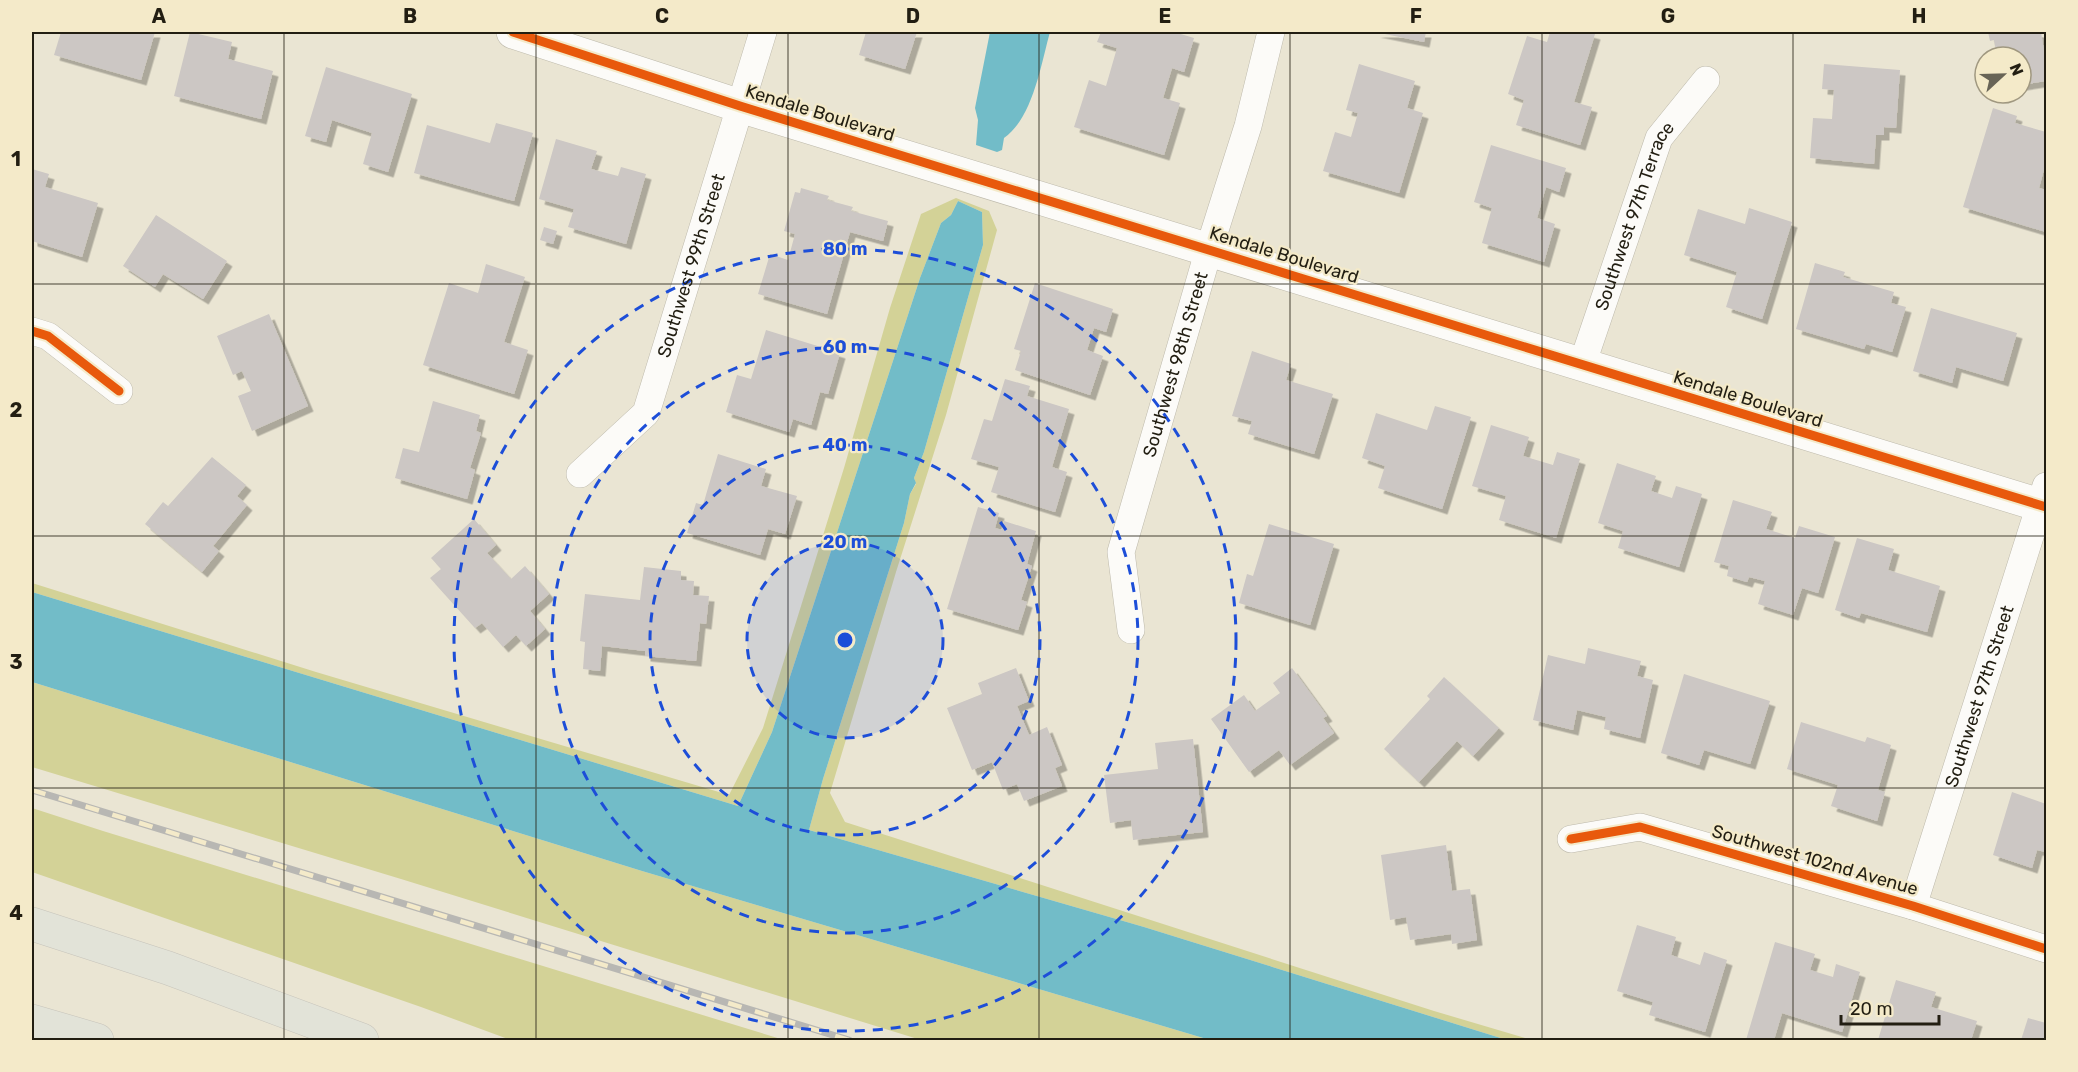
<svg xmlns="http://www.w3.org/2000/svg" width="2078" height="1072" viewBox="0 0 2078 1072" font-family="Rubik,sans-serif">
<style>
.green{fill:#d3d297}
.water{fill:#72bcc8}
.building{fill:#ccc7c4;filter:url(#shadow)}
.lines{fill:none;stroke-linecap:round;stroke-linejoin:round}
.minor-casing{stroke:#bdb9ab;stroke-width:28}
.tertiary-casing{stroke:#bdb9ab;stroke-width:34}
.motorway-casing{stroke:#c7c4bb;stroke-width:34}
.minor{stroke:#fcfbf8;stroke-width:27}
.tertiary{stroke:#fcfbf8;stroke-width:33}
.motorway{stroke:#e2e3d8;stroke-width:33}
.rail-casing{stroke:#b8b7b3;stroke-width:7}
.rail{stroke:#f4eac9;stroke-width:4.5;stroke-dasharray:14;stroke-linecap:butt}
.cycleway-casing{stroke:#f4eac9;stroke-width:13}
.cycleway{stroke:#e8590c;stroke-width:9}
.grid{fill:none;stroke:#221e12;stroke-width:1.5;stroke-opacity:0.55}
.ring{fill:none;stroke:#1d4ed8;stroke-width:3;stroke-dasharray:10 8}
.labels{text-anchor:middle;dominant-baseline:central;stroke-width:4.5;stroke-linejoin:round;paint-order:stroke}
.street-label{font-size:18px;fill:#221e12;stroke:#f4eac9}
.centre{fill:#1d4ed8;stroke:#f4eac9;stroke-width:3}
.ring-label{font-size:18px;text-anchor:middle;font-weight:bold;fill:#1d4ed8;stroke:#f4eac9;stroke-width:4.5;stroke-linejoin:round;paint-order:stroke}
.neatline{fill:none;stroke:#221e12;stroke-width:2}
.grid-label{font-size:20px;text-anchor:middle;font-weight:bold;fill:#221e12}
</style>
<defs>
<filter id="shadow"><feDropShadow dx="5.5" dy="5.5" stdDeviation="0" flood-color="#0004"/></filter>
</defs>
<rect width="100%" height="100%" fill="#eae5d3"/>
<g class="green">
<path d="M 956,198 L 989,211 L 997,230 L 946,415 L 896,572 L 830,793 L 845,822 L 1434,1011 L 1532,1040 L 1507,1040 L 1144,927 L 809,830 L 823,779 L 904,523 L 910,494 L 916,484 L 914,478 L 924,452 L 983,245 L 982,212 L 958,201 L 951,215 L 941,223 L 920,278 L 772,732 L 738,806 L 32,592 L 32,583 L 316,672 L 729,795 L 763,728 L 844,468 L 890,308 L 921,214 Z"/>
<path d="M 32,682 L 642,871 L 1210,1040 L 921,1040 L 401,879 L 32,767 Z"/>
<path d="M 32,808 L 103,831 L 784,1040 L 511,1040 L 421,1007 L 32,872 Z"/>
</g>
<g class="water">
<path d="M 990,32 L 1050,32 C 1041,64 1033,118 1004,138 L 1002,150 L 997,152 L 976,145 L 978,120 L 975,108 Z"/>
<path d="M 958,201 L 982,212 L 983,245 L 924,452 L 914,478 L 916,483 L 910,494 L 904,523 L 823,779 L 809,830 L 1144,927 L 1507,1040 L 1210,1040 L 642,871 L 32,682 L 32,592 L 738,806 L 772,732 L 920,278 L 941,223 L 951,215 Z"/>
</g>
<g class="building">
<path d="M 61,32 L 155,32 L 141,80 L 54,55 Z"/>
<path d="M 190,32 L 232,42 L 228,59 L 273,71 L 261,119 L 174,96 Z"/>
<path d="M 866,32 L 917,32 L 905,69 L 859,55 Z"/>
<path d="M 1101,32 L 1174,32 L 1194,38 L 1184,72 L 1172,68 L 1163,98 L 1180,103 L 1164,155 L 1074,127 L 1089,80 L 1106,86 L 1117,48 L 1097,42 Z"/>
<path d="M 1375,32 L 1426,32 L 1424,42 Z"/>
<path d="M 1550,32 L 1587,32 L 1595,34 L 1574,102 L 1592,107 L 1580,145 L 1516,125 L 1524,100 L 1508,94 L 1527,36 L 1547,42 Z"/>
<path d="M 1988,32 L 2041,32 L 2046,64 L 2046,81 L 2021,85 L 2021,57 L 1997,57 L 1994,40 L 1990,41 Z"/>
<path d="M 1359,64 L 1415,81 L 1407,108 L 1423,113 L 1399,193 L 1323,171 L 1335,132 L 1351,137 L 1358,113 L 1346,110 Z"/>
<path d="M 1824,64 L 1900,70 L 1896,128 L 1884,127 L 1884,135 L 1876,135 L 1874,164 L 1810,158 L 1813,118 L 1832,119 L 1834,90 L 1822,89 Z"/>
<path d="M 326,67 L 412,94 L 388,172 L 363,164 L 372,133 L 332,120 L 326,142 L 305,136 Z"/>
<path d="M 1993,108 L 2017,116 L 2015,123 L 2046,132 L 2046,162 L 2039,188 L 2046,190 L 2046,232 L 1963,207 Z"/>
<path d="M 496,123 L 533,133 L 514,201 L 414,173 L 427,125 L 490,143 Z"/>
<path d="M 556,139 L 597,151 L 591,169 L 618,176 L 621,167 L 646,174 L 626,244 L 568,227 L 574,209 L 539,199 Z"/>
<path d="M 1491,145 L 1566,168 L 1559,192 L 1546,187 L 1537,218 L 1555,224 L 1544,262 L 1482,243 L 1492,208 L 1474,202 Z"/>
<path d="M 32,169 L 49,174 L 45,187 L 98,203 L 82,257 L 32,241 Z"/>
<path d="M 801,188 L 829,196 L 827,200 L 853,207 L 851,211 L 888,221 L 883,241 L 850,232 L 827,314 L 758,294 L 770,254 L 788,260 L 795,234 L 784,231 L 795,192 L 800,193 Z"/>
<path d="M 1749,208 L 1792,222 L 1762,319 L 1726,307 L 1737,272 L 1684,255 L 1698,209 L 1745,224 Z"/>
<path d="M 156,215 L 227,261 L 203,299 L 163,274 L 155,287 L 123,266 Z"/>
<path d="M 544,227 L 557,231 L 553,244 L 540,240 Z"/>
<path d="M 1815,263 L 1845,272 L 1843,277 L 1894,292 L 1891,303 L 1906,307 L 1892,352 L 1866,344 L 1864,349 L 1796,329 Z"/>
<path d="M 486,264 L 525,277 L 504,342 L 528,350 L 514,394 L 423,365 L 449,283 L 478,293 Z"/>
<path d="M 1035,283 L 1113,309 L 1106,332 L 1094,328 L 1087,350 L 1103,356 L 1090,395 L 1015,370 L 1021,351 L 1014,349 Z"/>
<path d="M 1931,308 L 2017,333 L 2003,381 L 1956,367 L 1952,383 L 1913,371 Z"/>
<path d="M 269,314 L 308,406 L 252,431 L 238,396 L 251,391 L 242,371 L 233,375 L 217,336 Z"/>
<path d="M 766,330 L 840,353 L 828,394 L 820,392 L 811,425 L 793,419 L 789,432 L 726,412 L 737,375 L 751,379 Z"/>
<path d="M 1252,351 L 1291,364 L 1286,380 L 1333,394 L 1314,454 L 1248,434 L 1252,421 L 1232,416 Z"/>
<path d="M 1005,379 L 1030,386 L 1027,396 L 1069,409 L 1052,467 L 1067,472 L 1055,512 L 991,492 L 999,467 L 971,459 L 984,419 L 992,421 Z"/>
<path d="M 433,401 L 480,415 L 476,431 L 481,433 L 470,468 L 475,470 L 467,499 L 395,478 L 403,448 L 419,452 Z"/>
<path d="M 1435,406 L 1471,417 L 1442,509 L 1378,488 L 1385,466 L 1362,458 L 1376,413 L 1427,430 Z"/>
<path d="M 1491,425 L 1529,437 L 1523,456 L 1553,465 L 1557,452 L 1580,459 L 1556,538 L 1499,520 L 1506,496 L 1472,486 Z"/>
<path d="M 718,454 L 766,469 L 761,486 L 797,496 L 785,534 L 768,529 L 760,555 L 687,533 L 696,503 L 703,505 Z"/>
<path d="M 212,457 L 246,485 L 237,496 L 247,505 L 213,546 L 219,551 L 202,572 L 145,524 L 163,502 L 168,506 Z"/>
<path d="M 1617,463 L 1656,476 L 1651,491 L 1672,498 L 1676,486 L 1702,494 L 1679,567 L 1618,548 L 1623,531 L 1598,523 Z"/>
<path d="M 1733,500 L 1772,512 L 1766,529 L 1795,538 L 1799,526 L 1835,537 L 1818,593 L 1802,588 L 1793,615 L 1758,604 L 1765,581 L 1749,577 L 1747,582 L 1727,576 L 1729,566 L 1714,562 Z"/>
<path d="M 978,507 L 999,513 L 995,528 L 1002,530 L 1004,521 L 1036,531 L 1027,564 L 1032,566 L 1021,600 L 1027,602 L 1018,630 L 947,609 Z"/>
<path d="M 474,519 L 496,545 L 487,553 L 511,579 L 525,566 L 549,594 L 530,611 L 545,629 L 526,646 L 516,635 L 503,647 L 482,623 L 475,628 L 430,578 L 441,569 L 431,558 Z"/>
<path d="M 1269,524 L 1334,544 L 1310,625 L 1239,603 L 1247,574 L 1253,576 Z"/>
<path d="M 1857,538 L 1894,549 L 1888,570 L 1940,586 L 1927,632 L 1861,613 L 1859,618 L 1835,610 Z"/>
<path d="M 644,567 L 681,571 L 681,580 L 694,581 L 693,595 L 709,596 L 706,624 L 700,623 L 696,661 L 645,656 L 645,651 L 602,646 L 600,671 L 583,669 L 585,642 L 580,641 L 585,594 L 640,600 Z"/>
<path d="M 1588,648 L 1641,661 L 1637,676 L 1653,680 L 1640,738 L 1604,729 L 1606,717 L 1577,710 L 1573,730 L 1533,720 L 1548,655 L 1585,664 Z"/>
<path d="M 1016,668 L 1029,701 L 1017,706 L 1029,735 L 1047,727 L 1062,765 L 1055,768 L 1062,786 L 1024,801 L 1017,784 L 1003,790 L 992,762 L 972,770 L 947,708 L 982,694 L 978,683 Z"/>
<path d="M 1292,668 L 1327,716 L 1323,718 L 1334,733 L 1290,765 L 1279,750 L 1249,772 L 1211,719 L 1244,695 L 1255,711 L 1280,693 L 1273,683 Z"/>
<path d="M 1684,674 L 1770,701 L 1750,764 L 1704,750 L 1699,765 L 1661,753 Z"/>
<path d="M 1444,677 L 1499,728 L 1473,756 L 1457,741 L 1419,782 L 1384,749 L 1430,699 L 1427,696 Z"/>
<path d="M 1801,722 L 1865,742 L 1867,737 L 1891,745 L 1878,790 L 1885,792 L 1877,821 L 1831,806 L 1838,785 L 1787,769 Z"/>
<path d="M 1193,739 L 1203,832 L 1133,840 L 1131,820 L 1110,823 L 1104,775 L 1158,769 L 1155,743 Z"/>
<path d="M 2012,792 L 2046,804 L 2046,852 L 2037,850 L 2032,868 L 1993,855 Z"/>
<path d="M 1446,845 L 1452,891 L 1470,889 L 1477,940 L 1452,944 L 1451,934 L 1410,940 L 1406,917 L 1390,920 L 1381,855 Z"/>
<path d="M 1637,925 L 1676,937 L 1671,955 L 1700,965 L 1704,952 L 1727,960 L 1705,1032 L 1649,1015 L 1653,1002 L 1617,991 Z"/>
<path d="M 1775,942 L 1815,954 L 1810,970 L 1833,977 L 1836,964 L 1860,972 L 1842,1032 L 1782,1013 L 1774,1040 L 1746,1040 Z"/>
<path d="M 1896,980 L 1936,992 L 1931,1007 L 1977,1021 L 1971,1040 L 1878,1040 Z"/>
<path d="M 2028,1018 L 2046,1023 L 2046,1040 L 2021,1040 Z"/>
</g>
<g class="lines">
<g class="minor-casing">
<g id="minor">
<path d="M 32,331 L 48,336 L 119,391"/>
<path id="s1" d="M 1582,365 L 1659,138 L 1706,80"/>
<path id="s2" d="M 580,474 L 646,413 L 763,32"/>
<path id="s3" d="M 1131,630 L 1121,552 L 1209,249 L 1248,126 L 1271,32"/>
<path d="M 1571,839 L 1640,827 L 1913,906 L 2046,949"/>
<path id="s4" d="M 1913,906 L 2046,486"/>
</g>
</g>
<g class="tertiary-casing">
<path id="tertiary" d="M 513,32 L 740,106 L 2046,507"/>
</g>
<g class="motorway-casing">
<g id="motorway">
<path d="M 32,924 L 168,968 L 362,1040"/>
<path d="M 32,1021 L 97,1040"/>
</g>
</g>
<use href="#minor" class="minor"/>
<use href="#tertiary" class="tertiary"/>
<use href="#motorway" class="motorway"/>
<g class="rail-casing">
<path id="rail" d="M 32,790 L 849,1040"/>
</g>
<use href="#rail" class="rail"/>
<g class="cycleway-casing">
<g id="cycleway">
<path d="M 513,32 L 740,106 L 2046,507"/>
<path d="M 32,331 L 48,336 L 119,391"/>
<path d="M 1571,839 L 1640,827 L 1913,906 L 2046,949"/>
</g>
</g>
<use href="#cycleway" class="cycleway"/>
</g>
<path class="grid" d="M 284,32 L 284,1040M 536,32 L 536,1040M 788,32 L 788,1040M 1039,32 L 1039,1040M 1290,32 L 1290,1040M 1542,32 L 1542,1040M 1793,32 L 1793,1040M 32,284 L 2046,284M 32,536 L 2046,536M 32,788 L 2046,788"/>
<circle cx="845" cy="640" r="98" fill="#1d4ed8" fill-opacity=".12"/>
<g class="ring">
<circle cx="845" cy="640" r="98"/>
<circle cx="845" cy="640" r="195"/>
<circle cx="845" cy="640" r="293"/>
<circle cx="845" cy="640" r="391"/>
</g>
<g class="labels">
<g class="street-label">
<text transform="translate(820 113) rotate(17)">Kendale Boulevard</text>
<text stroke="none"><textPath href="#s1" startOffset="158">Southwest 97th Terrace</textPath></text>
<text transform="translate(1284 255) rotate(17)">Kendale Boulevard</text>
<text stroke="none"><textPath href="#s2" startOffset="244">Southwest 99th Street</textPath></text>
<text stroke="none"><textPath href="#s3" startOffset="274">Southwest 98th Street</textPath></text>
<text transform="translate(1748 399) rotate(17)">Kendale Boulevard</text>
<text stroke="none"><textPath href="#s4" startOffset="220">Southwest 97th Street</textPath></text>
<text transform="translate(1815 860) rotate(16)">Southwest 102nd Avenue</text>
</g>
</g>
<circle cx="845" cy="640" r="9" class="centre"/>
<g class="ring-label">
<text x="845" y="255">80 m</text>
<text x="845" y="353">60 m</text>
<text x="845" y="451">40 m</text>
<text x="845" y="548">20 m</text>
</g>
<rect width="2078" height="1072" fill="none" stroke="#f4eac9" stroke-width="66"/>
<g transform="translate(2003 75) rotate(68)"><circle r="28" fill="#f4eac9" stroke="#a09880" stroke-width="1.5"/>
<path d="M0-4.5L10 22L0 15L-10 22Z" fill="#686456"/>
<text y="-9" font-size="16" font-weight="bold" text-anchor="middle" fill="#221e12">N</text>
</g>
<path d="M1841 1015v9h98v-9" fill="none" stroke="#221e12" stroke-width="3"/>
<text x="1850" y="1015" font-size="18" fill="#221e12" stroke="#f4eac9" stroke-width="4.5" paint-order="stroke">20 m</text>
<rect x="33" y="33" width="2012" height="1006" class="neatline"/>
<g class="grid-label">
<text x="159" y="23">A</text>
<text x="410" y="23">B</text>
<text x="662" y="23">C</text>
<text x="913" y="23">D</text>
<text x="1165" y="23">E</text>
<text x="1416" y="23">F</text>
<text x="1668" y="23">G</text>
<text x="1919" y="23">H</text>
<text x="16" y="166">1</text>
<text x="16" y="417">2</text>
<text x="16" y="669">3</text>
<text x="16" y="920">4</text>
</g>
</svg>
